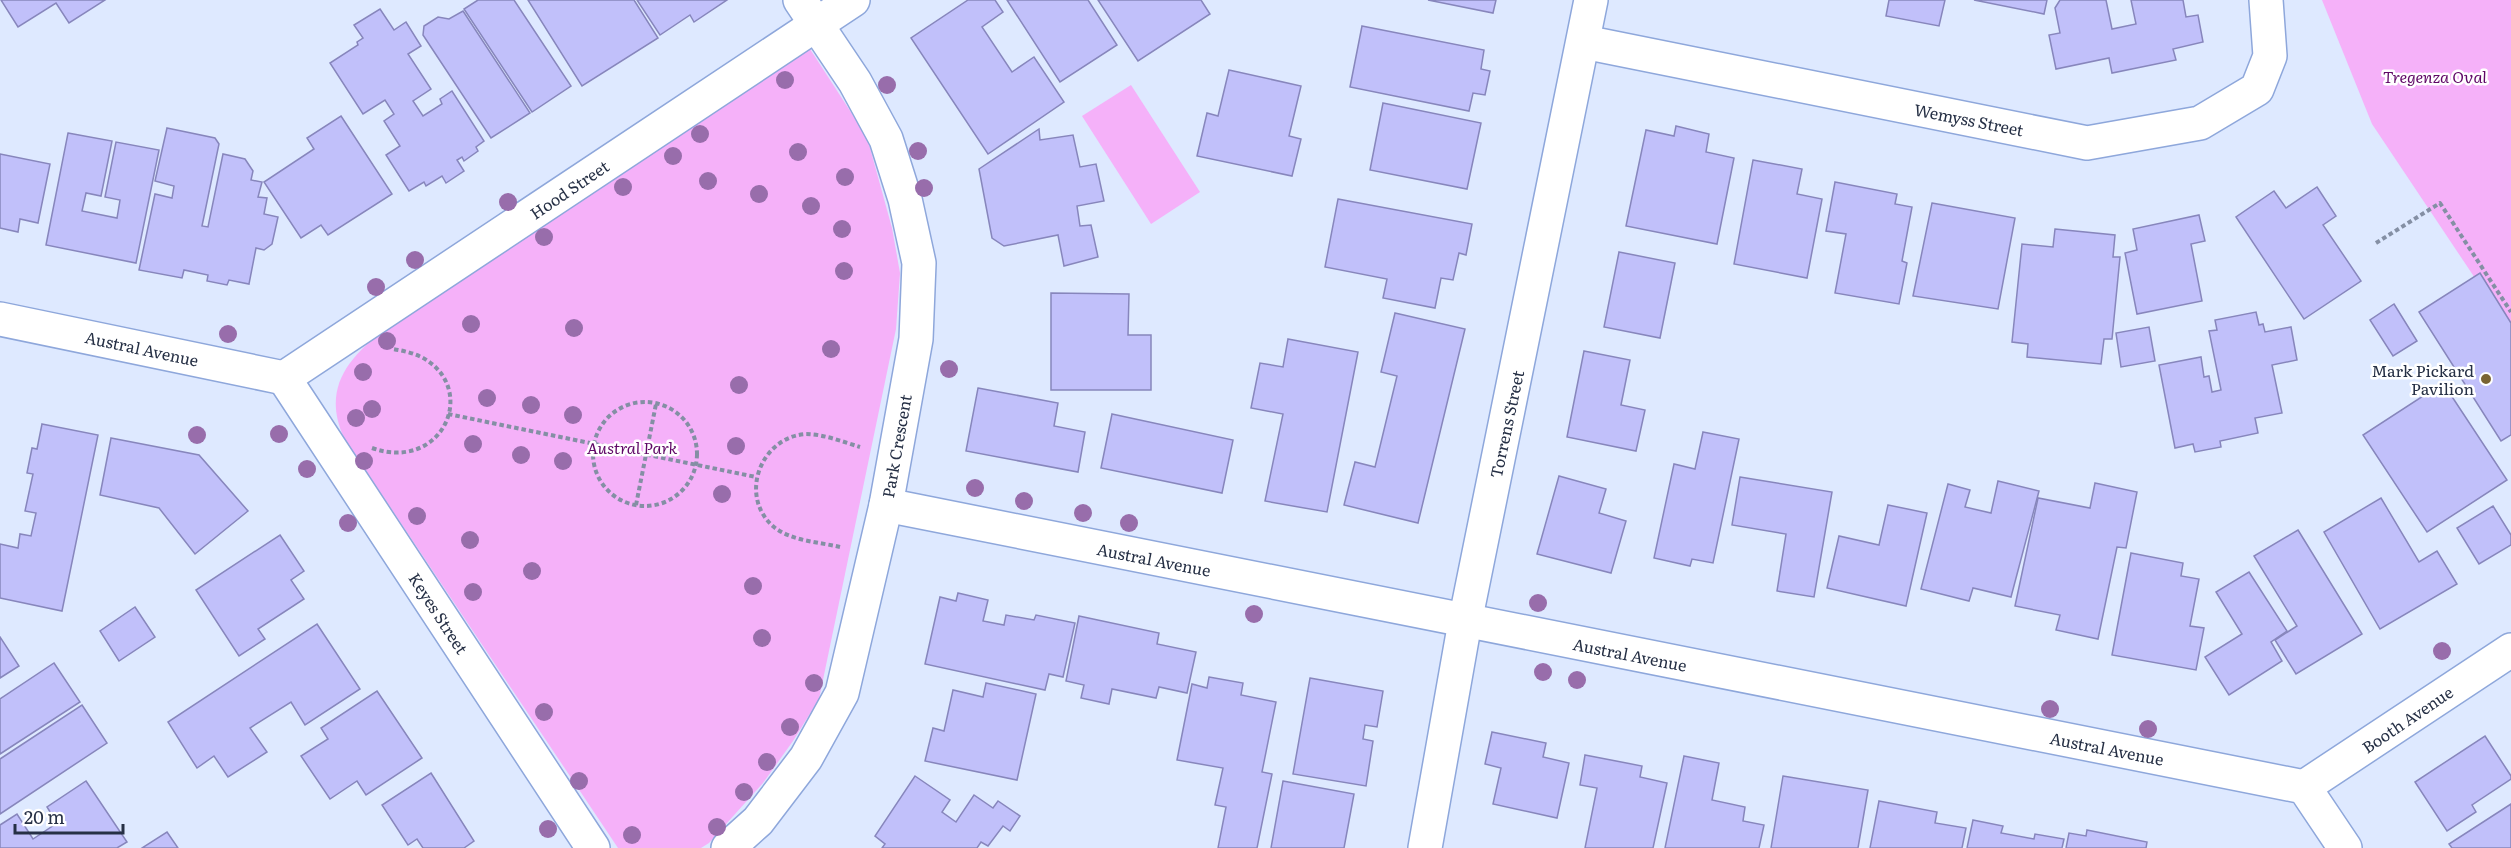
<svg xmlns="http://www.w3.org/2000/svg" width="2511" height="848" viewBox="0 0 2511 848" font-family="Literata,serif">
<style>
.green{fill:#f5b1f9}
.building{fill:#c1c0fa;stroke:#8786bc;stroke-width:1.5}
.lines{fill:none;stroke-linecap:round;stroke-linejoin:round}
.minor-casing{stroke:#8ea7db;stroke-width:36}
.path{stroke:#848fa4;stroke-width:4;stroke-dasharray:4.5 3;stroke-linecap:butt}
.minor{stroke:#fff;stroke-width:33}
.tree{fill:#986dab}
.poi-dot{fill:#796333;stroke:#fff;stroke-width:2}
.labels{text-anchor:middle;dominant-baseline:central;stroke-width:5;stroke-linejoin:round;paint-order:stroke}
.park-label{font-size:16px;font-style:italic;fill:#5f0766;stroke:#fff}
.street-label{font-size:16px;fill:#263045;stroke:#fff}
.poi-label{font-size:16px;fill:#263045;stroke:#fff;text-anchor:end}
</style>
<rect width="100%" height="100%" fill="#dee9ff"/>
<g class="green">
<path d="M 2322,0 L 2511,0 L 2511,332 L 2372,124 Z"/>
<path d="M 810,49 L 867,137 L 892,228 L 900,273 L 896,329 L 819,699 L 793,741 L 763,783 L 709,843 L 701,848 L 618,848 L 344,438 C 322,389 347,359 384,330 Z"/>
<path d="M 1131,85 L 1200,192 L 1151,224 L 1082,116 Z"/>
</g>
<g class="building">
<path d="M 1,0 L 105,0 L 69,23 L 56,3 L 18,27 Z"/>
<path d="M 514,0 L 571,86 L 532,112 L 464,9 L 478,0 Z"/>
<path d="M 528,0 L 634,0 L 658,38 L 582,86 Z"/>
<path d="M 637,0 L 727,0 L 694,22 L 690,15 L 660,35 Z"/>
<path d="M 968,0 L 995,0 L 1003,12 L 982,27 L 1012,72 L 1034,57 L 1064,102 L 988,154 L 911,38 Z"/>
<path d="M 1007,0 L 1088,0 L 1117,45 L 1060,82 Z"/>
<path d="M 1098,0 L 1201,0 L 1210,14 L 1138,61 Z"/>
<path d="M 1428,0 L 1496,0 L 1493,13 Z"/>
<path d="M 1889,0 L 1945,0 L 1939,26 L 1886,16 Z"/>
<path d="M 1974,0 L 2047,0 L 2044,14 Z"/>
<path d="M 2060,0 L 2106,0 L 2112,29 L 2136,24 L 2131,0 L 2183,0 L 2186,17 L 2198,15 L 2203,42 L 2173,49 L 2176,60 L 2112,73 L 2109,58 L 2056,69 L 2049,35 L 2060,33 L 2055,8 Z"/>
<path d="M 380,9 L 394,30 L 406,22 L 421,46 L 408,54 L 431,89 L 413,101 L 423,116 L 442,104 L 440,99 L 452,91 L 484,141 L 476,147 L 478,151 L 464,161 L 462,157 L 457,160 L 464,171 L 446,183 L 442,176 L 426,186 L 424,182 L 409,191 L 386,155 L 400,146 L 384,121 L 394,114 L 385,100 L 363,114 L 330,63 L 358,45 L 357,42 L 363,38 L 354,25 Z"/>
<path d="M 463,11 L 530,113 L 491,138 L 423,35 L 424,26 L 438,17 L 449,19 Z"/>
<path d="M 1362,26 L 1484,50 L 1481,69 L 1490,71 L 1485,95 L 1473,93 L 1469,111 L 1350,87 Z"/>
<path d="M 1229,70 L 1301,86 L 1289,136 L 1301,139 L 1292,176 L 1197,156 L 1207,113 L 1218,116 Z"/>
<path d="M 1383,103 L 1481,123 L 1467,189 L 1370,170 Z"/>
<path d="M 341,116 L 392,194 L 328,235 L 321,225 L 301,238 L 264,182 L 314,149 L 307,138 Z"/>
<path d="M 1676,126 L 1709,134 L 1706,152 L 1734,158 L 1717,244 L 1626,226 L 1646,130 L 1674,136 Z"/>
<path d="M 167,128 L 215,138 L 219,144 L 202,226 L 208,227 L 223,154 L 245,159 L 253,171 L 251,180 L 262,182 L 258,197 L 267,198 L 264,214 L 278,217 L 272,244 L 264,250 L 256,248 L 249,284 L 229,280 L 227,285 L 207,281 L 208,275 L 184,270 L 182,278 L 139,270 L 155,194 L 172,198 L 174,186 L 155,181 Z"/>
<path d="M 1039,129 L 1040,140 L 1073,135 L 1080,167 L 1096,164 L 1104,201 L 1077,206 L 1080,226 L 1091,225 L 1098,257 L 1064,266 L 1058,235 L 1004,246 L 992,238 L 979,169 Z"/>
<path d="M 68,133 L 112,141 L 101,196 L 86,193 L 82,211 L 117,218 L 120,200 L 105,197 L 116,142 L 159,150 L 136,263 L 46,245 Z"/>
<path d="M 0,154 L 50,164 L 38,223 L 20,219 L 18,232 L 0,228 Z"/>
<path d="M 1753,160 L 1802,169 L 1797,194 L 1822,199 L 1807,278 L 1734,264 Z"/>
<path d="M 1835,182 L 1897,194 L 1895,204 L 1912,207 L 1902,261 L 1907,263 L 1899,304 L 1835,293 L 1846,234 L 1826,231 Z"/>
<path d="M 2317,187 L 2336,216 L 2323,225 L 2361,281 L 2304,319 L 2236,217 L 2274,191 L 2286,208 Z"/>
<path d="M 1338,199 L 1472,224 L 1466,255 L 1459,253 L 1453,280 L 1441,278 L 1435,308 L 1383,298 L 1387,279 L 1325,267 Z"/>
<path d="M 1932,203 L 2015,218 L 1998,309 L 1913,296 Z"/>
<path d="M 2199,215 L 2205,241 L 2191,244 L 2202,301 L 2137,314 L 2125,253 L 2137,250 L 2133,229 Z"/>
<path d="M 2055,229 L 2115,235 L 2113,257 L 2120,257 L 2112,339 L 2104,339 L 2101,364 L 2027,357 L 2028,344 L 2012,342 L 2022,244 L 2053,247 Z"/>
<path d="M 1619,252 L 1675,263 L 1660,338 L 1604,327 Z"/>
<path d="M 2480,273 L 2511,323 L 2511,435 L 2501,441 L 2419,312 Z"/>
<path d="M 1051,293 L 1129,294 L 1128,335 L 1151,335 L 1151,390 L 1051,390 Z"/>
<path d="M 2394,304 L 2417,341 L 2393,356 L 2370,320 Z"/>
<path d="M 2256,312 L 2259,325 L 2263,324 L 2265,332 L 2291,327 L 2297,360 L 2272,365 L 2282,413 L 2255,418 L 2258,433 L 2220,441 L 2221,447 L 2195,452 L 2193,444 L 2175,448 L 2159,365 L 2201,357 L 2204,377 L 2209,376 L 2212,392 L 2221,390 L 2209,331 L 2217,330 L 2215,320 Z"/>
<path d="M 1395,313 L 1465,329 L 1418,523 L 1344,505 L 1355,462 L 1375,467 L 1397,376 L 1381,372 Z"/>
<path d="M 2149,327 L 2155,361 L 2121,367 L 2116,333 Z"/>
<path d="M 1288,339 L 1358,352 L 1327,512 L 1265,501 L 1283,414 L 1251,408 L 1260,363 L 1283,367 Z"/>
<path d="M 1584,351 L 1630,360 L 1621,405 L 1645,410 L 1636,451 L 1567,437 Z"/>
<path d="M 2443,383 L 2507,480 L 2427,532 L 2363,435 Z"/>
<path d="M 978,388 L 1058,403 L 1054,426 L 1085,432 L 1078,472 L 966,451 Z"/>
<path d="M 1112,414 L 1233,440 L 1222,493 L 1101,468 Z"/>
<path d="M 42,424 L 98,435 L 62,611 L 0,598 L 0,544 L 18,548 L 20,534 L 31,536 L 36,513 L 25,511 L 33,474 L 27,473 L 32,448 L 37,449 Z"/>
<path d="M 1703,432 L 1739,439 L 1713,563 L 1692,559 L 1690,566 L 1654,558 L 1674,464 L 1695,469 Z"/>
<path d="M 111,438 L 199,455 L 248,511 L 195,554 L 159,508 L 100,495 Z"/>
<path d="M 1559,476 L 1606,489 L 1599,513 L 1626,521 L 1611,573 L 1537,554 Z"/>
<path d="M 1740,477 L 1832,492 L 1814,597 L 1777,591 L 1786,534 L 1732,525 Z"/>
<path d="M 1998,481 L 2039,491 L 2011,597 L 1973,588 L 1969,601 L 1921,589 L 1948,484 L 1970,490 L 1965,507 L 1991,513 Z"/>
<path d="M 2095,483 L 2137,492 L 2126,548 L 2117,547 L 2098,639 L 2056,630 L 2060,615 L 2015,606 L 2038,498 L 2090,508 Z"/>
<path d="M 2381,498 L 2419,562 L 2437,551 L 2457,584 L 2380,629 L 2324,532 Z"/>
<path d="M 1888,505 L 1927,513 L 1906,606 L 1827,588 L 1839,536 L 1879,545 Z"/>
<path d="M 2493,506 L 2511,535 L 2511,545 L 2479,564 L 2457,528 Z"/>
<path d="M 2298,530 L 2362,634 L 2296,674 L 2275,640 L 2297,626 L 2254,556 Z"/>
<path d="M 280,535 L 304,571 L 291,580 L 304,599 L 258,629 L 265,639 L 239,656 L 196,590 Z"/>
<path d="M 2131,553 L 2183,563 L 2181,576 L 2199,579 L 2190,626 L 2204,628 L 2196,670 L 2112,655 Z"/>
<path d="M 2249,572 L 2287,631 L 2271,642 L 2282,661 L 2229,695 L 2205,657 L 2242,634 L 2216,592 Z"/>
<path d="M 958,593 L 988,600 L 983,621 L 1004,625 L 1006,615 L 1034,620 L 1036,615 L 1075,623 L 1063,677 L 1049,674 L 1045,690 L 925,664 L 940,597 L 956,601 Z"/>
<path d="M 135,607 L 155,637 L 119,661 L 100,631 Z"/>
<path d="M 1079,616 L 1159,633 L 1157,644 L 1196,652 L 1187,693 L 1159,687 L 1156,698 L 1112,689 L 1109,704 L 1081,698 L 1084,685 L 1066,681 Z"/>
<path d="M 317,624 L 360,689 L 305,725 L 291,702 L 250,728 L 267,752 L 228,777 L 214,756 L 197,768 L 168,722 Z"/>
<path d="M 0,637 L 19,666 L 0,678 Z"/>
<path d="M 54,663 L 80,702 L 0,754 L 0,699 Z"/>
<path d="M 1209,677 L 1243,683 L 1241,695 L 1276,702 L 1262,772 L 1272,774 L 1257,848 L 1218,848 L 1226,807 L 1215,805 L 1223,768 L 1177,760 L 1192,684 L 1207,688 Z"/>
<path d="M 1310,678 L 1383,691 L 1377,727 L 1365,725 L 1363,739 L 1373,741 L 1366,786 L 1293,774 Z"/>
<path d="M 986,683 L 1036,694 L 1017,780 L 925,761 L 933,728 L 944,731 L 953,690 L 983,697 Z"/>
<path d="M 377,691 L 422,758 L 366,795 L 357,781 L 330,799 L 301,756 L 328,739 L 321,728 Z"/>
<path d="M 82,705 L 107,743 L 0,814 L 0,759 Z"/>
<path d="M 1492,732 L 1546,743 L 1543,757 L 1569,763 L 1557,818 L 1493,804 L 1501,768 L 1485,764 Z"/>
<path d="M 2485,736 L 2511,776 L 2511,779 L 2472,805 L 2476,812 L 2447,831 L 2415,782 Z"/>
<path d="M 1585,755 L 1642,766 L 1640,777 L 1667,783 L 1653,848 L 1585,848 L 1597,788 L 1580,785 Z"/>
<path d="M 1684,756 L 1719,763 L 1712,800 L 1745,807 L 1743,821 L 1764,825 L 1759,848 L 1665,848 Z"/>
<path d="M 431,773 L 474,841 L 464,848 L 423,848 L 417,839 L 408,845 L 382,805 Z"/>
<path d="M 915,776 L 950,800 L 942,812 L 956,822 L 974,795 L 993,808 L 998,801 L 1020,816 L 1010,831 L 1003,826 L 988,846 L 981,842 L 977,848 L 882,848 L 885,844 L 875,836 Z"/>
<path d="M 1783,776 L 1868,790 L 1858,848 L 1771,848 Z"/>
<path d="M 86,781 L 127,842 L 117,848 L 0,848 L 0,825 L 17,814 L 33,839 L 57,823 L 47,807 Z"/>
<path d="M 1283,781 L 1354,794 L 1344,848 L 1271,848 Z"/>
<path d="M 1879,801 L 1937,812 L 1935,823 L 1966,828 L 1962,848 L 1870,848 Z"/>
<path d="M 2511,804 L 2511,848 L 2452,848 L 2449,844 Z"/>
<path d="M 1973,820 L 2003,826 L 2001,833 L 2034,839 L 2035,834 L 2064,839 L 2062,848 L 1967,848 Z"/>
<path d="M 2087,830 L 2147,842 L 2146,848 L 2066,848 L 2069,833 L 2086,836 Z"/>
<path d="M 167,832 L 178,848 L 142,848 Z"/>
</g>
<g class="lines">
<g class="minor-casing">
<g id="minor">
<path d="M 1584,42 L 2087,143 L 2200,123 L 2257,89 L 2270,56 L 2266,0"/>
<path d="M 0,319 L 284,378"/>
<path d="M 284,378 L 853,0"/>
<path d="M 284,378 L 593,848"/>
<path d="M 886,505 L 2304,787 L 2345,848"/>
<path d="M 2304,787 L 2511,650"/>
<path d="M 728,848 L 758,821 L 806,758 L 842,693 L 886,505 L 916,339 L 919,263 L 905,199 L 886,139 L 855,82 L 800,0"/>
<path d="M 1425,848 L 1465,622 L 1591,0"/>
</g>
</g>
<g class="path">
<path d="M 2376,243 L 2440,203 L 2511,312"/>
<circle cx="645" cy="454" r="52"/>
<path d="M 448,414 L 756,477"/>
<path d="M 372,448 C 440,472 477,395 428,361 C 418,354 405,351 393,349"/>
<path d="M 636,505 L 656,404"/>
<path d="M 840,547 C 819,542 791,541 774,527 C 738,497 760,437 806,434 C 823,434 844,442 860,447"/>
</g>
<use href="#minor" class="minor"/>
</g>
<g class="tree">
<circle cx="785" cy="80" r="9"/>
<circle cx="887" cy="85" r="9"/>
<circle cx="700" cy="134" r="9"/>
<circle cx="918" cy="151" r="9"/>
<circle cx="798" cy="152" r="9"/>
<circle cx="673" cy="156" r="9"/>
<circle cx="845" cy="177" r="9"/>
<circle cx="708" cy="181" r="9"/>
<circle cx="623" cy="187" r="9"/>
<circle cx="924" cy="188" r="9"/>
<circle cx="759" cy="194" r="9"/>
<circle cx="508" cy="202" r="9"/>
<circle cx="811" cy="206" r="9"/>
<circle cx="842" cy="229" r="9"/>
<circle cx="544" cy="237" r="9"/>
<circle cx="415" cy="260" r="9"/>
<circle cx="844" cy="271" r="9"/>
<circle cx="376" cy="287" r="9"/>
<circle cx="471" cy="324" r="9"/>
<circle cx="574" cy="328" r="9"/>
<circle cx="228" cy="334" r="9"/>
<circle cx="387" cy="341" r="9"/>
<circle cx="831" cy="349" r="9"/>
<circle cx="949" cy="369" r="9"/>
<circle cx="363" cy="372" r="9"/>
<circle cx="739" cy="385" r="9"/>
<circle cx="487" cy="398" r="9"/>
<circle cx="531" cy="405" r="9"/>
<circle cx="372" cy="409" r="9"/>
<circle cx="573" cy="415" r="9"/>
<circle cx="356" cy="418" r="9"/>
<circle cx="279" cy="434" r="9"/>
<circle cx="197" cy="435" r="9"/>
<circle cx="473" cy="444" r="9"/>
<circle cx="736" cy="446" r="9"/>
<circle cx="521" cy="455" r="9"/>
<circle cx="364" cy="461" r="9"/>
<circle cx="563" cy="461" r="9"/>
<circle cx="307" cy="469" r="9"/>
<circle cx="975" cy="488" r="9"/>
<circle cx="722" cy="494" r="9"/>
<circle cx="1024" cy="501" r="9"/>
<circle cx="1083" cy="513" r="9"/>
<circle cx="417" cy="516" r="9"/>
<circle cx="348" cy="523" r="9"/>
<circle cx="1129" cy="523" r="9"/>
<circle cx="470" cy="540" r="9"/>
<circle cx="532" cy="571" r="9"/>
<circle cx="753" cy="586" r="9"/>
<circle cx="473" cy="592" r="9"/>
<circle cx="1538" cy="603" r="9"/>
<circle cx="1254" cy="614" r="9"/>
<circle cx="762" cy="638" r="9"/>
<circle cx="2442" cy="651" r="9"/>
<circle cx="1543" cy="672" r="9"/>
<circle cx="1577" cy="680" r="9"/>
<circle cx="814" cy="683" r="9"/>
<circle cx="2050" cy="709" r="9"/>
<circle cx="544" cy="712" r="9"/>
<circle cx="790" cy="727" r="9"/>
<circle cx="2148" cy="729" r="9"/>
<circle cx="767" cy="762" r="9"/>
<circle cx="579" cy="781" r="9"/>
<circle cx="744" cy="792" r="9"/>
<circle cx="717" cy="827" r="9"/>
<circle cx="548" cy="829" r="9"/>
<circle cx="632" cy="835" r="9"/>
</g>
<circle class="poi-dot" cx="2486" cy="379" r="6"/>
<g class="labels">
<g class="park-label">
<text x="2435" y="76">Tregenza Oval</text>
<text x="632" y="447">Austral Park</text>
</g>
<g class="street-label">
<text transform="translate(1969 119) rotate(11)">Wemyss Street</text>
<text transform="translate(569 189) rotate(-34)">Hood Street</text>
<text transform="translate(142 348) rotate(12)">Austral Avenue</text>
<text transform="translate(1506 424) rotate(-78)">Torrens Street</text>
<text transform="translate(896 446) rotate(-80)">Park Crescent</text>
<text transform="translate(1154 559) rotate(11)">Austral Avenue</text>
<text transform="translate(439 613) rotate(57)">Keyes Street</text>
<text transform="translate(1630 654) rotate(11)">Austral Avenue</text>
<text transform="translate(2407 719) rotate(-34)">Booth Avenue</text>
<text transform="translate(2107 748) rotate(11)">Austral Avenue</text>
</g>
<g class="poi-label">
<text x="2474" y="370">Mark Pickard<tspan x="2474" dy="18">Pavilion</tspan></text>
</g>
</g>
<path d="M15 824v9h108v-9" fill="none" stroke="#263045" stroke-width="3"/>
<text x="24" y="824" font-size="18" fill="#263045" stroke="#ffffff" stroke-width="4.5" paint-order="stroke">20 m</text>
</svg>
